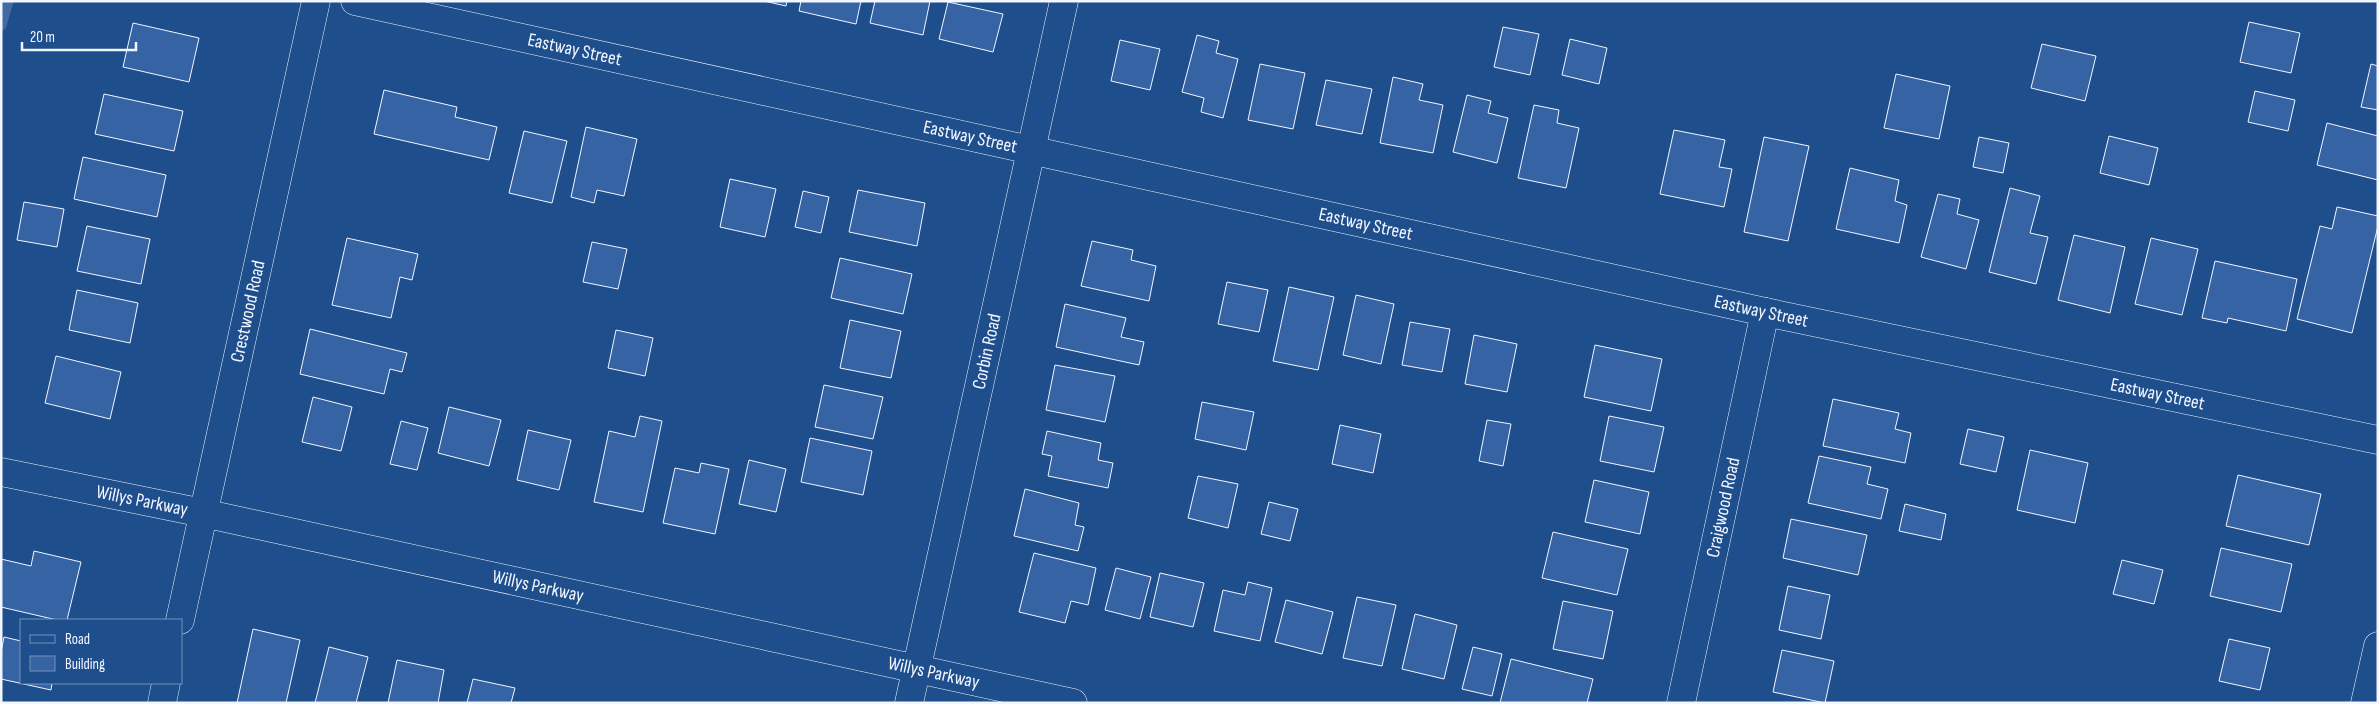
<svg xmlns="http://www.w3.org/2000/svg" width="2379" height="704" viewBox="0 0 2379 704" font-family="'Sofia Sans Condensed',sans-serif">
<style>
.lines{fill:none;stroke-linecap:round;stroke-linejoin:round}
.stream{stroke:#446ba0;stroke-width:11}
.building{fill:#3563a3;stroke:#f2f6ff}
.street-casing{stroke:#f2f6ff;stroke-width:29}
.secondary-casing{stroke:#f2f6ff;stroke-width:29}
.street{stroke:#1f4e8c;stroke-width:28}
.secondary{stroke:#1f4e8c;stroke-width:28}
.labels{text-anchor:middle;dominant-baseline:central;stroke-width:4;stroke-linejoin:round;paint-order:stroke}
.street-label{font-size:19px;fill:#f2f6ff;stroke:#1f4e8c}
</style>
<rect width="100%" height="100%" fill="#1f4e8c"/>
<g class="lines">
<path class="stream" d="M 1,25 L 8,1"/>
</g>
<g class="building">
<path d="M 764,1 L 787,1 L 786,6 Z"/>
<path d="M 801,1 L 861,1 L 856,24 L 799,11 Z"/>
<path d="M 875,1 L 930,1 L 923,35 L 870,23 Z"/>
<path d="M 948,2 L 1003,14 L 993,52 L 939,39 Z"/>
<path d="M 2249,22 L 2300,33 L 2291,73 L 2240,62 Z"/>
<path d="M 133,23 L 199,38 L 189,82 L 123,67 Z"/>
<path d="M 1503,27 L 1539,34 L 1530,75 L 1494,67 Z"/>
<path d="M 1197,35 L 1219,41 L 1216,53 L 1238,59 L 1223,118 L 1201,112 L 1204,98 L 1182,92 Z"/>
<path d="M 1570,39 L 1607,48 L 1599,84 L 1562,75 Z"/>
<path d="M 1120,40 L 1160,49 L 1150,90 L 1111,81 Z"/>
<path d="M 2042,44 L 2096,56 L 2085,101 L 2031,88 Z"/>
<path d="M 1260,64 L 1305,73 L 1293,129 L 1248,120 Z"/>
<path d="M 2371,64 L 2378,66 L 2378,110 L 2361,107 Z"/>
<path d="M 1896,74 L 1950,86 L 1939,139 L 1884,128 Z"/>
<path d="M 1393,77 L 1423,84 L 1419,100 L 1443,105 L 1433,153 L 1380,143 Z"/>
<path d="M 1326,80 L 1372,89 L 1362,134 L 1316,125 Z"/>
<path d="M 384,90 L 457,107 L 455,117 L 497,127 L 489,160 L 374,134 Z"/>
<path d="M 2255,91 L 2295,100 L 2288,131 L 2248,122 Z"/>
<path d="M 104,94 L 183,111 L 174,151 L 95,134 Z"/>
<path d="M 1467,95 L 1491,101 L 1488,113 L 1508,118 L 1497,163 L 1453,152 Z"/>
<path d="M 1534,105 L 1559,110 L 1557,123 L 1579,128 L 1566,188 L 1518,178 Z"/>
<path d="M 2327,123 L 2378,136 L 2378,180 L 2317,165 Z"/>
<path d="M 586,127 L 637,139 L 624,196 L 597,190 L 594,203 L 571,197 Z"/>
<path d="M 1674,130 L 1725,140 L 1719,167 L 1732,169 L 1724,207 L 1660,194 Z"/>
<path d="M 524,131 L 567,141 L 552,203 L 509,193 Z"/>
<path d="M 2109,136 L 2158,148 L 2149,185 L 2100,173 Z"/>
<path d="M 1764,137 L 1809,146 L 1788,241 L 1744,232 Z"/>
<path d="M 1979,137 L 2009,143 L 2003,173 L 1973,167 Z"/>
<path d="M 83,157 L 166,175 L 157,217 L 74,199 Z"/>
<path d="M 1850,168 L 1899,180 L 1895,201 L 1907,205 L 1899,243 L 1836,229 Z"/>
<path d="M 730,179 L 776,189 L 765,237 L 720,227 Z"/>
<path d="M 2010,188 L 2040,196 L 2030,233 L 2048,237 L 2036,284 L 1989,272 Z"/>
<path d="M 858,190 L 925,203 L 917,246 L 849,232 Z"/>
<path d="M 803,191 L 829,197 L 821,233 L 795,227 Z"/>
<path d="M 1938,194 L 1960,199 L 1957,214 L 1979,220 L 1966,269 L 1921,257 Z"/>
<path d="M 24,202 L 64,209 L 57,247 L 17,240 Z"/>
<path d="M 2337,207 L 2378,216 L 2378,226 L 2352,333 L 2297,319 L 2320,226 L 2332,229 Z"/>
<path d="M 87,226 L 150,239 L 141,284 L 77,271 Z"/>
<path d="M 2074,235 L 2125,247 L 2110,313 L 2058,300 Z"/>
<path d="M 347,238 L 418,254 L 412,280 L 400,277 L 391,318 L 332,305 Z"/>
<path d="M 2151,238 L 2198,249 L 2182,315 L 2135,304 Z"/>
<path d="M 1092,241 L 1133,250 L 1131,260 L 1156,266 L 1149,301 L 1081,286 Z"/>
<path d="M 592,242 L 627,249 L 618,289 L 583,282 Z"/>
<path d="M 840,258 L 912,274 L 903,314 L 831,298 Z"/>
<path d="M 2215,261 L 2297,279 L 2286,331 L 2228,318 L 2227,323 L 2202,318 Z"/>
<path d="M 1227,282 L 1268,290 L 1259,332 L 1218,324 Z"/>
<path d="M 1289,287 L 1334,297 L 1318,370 L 1273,361 Z"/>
<path d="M 77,290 L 138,303 L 130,343 L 69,330 Z"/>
<path d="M 1356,295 L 1394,304 L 1381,364 L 1343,355 Z"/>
<path d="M 1065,304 L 1126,318 L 1121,337 L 1144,342 L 1139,365 L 1056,347 Z"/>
<path d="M 850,320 L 901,331 L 891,378 L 840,368 Z"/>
<path d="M 1410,322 L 1450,329 L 1442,372 L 1402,365 Z"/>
<path d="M 310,329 L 407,353 L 402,372 L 390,369 L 384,394 L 300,374 Z"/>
<path d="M 616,330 L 653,338 L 645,376 L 608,368 Z"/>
<path d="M 1474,335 L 1517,344 L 1507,392 L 1465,384 Z"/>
<path d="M 1595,345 L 1662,359 L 1651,411 L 1584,397 Z"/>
<path d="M 56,356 L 121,372 L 110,419 L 45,403 Z"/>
<path d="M 1055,365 L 1115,376 L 1105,422 L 1046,410 Z"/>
<path d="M 824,385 L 883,397 L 873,439 L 815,427 Z"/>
<path d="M 313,397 L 352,407 L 341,451 L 302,442 Z"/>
<path d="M 1833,399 L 1899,413 L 1895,429 L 1911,433 L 1905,463 L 1823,446 Z"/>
<path d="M 1202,402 L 1254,412 L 1246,450 L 1195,439 Z"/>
<path d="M 449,407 L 501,420 L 489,466 L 438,453 Z"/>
<path d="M 640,416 L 662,421 L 643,512 L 594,502 L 609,431 L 635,437 Z"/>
<path d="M 1609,416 L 1664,427 L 1654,472 L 1600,461 Z"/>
<path d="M 1487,420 L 1511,424 L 1503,466 L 1479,461 Z"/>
<path d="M 401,421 L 428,428 L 417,470 L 390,464 Z"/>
<path d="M 1340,425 L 1381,434 L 1373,473 L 1332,464 Z"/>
<path d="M 1968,429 L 2004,437 L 1996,472 L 1960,464 Z"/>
<path d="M 528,430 L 571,440 L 559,490 L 517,480 Z"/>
<path d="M 1047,431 L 1101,443 L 1098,460 L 1113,463 L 1108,488 L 1048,476 L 1052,456 L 1042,454 Z"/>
<path d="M 810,438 L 872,451 L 863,495 L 801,482 Z"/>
<path d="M 2030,450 L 2088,463 L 2075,523 L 2017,510 Z"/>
<path d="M 1819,456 L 1871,467 L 1867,484 L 1888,489 L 1881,519 L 1808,503 Z"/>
<path d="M 749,460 L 786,469 L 776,512 L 739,504 Z"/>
<path d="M 701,463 L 729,469 L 715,534 L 663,523 L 675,468 L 699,473 Z"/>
<path d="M 2238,475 L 2321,494 L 2309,545 L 2226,526 Z"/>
<path d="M 1198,476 L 1238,484 L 1228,528 L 1188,518 Z"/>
<path d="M 1594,480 L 1649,492 L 1640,534 L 1585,522 Z"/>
<path d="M 1025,489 L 1079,503 L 1075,525 L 1084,527 L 1078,551 L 1014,536 Z"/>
<path d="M 1269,502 L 1298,509 L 1290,541 L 1261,534 Z"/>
<path d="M 1905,504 L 1946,514 L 1941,540 L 1899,531 Z"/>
<path d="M 1791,519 L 1867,535 L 1858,575 L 1783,558 Z"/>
<path d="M 1553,532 L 1628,549 L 1617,595 L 1542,578 Z"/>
<path d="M 2221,548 L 2292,564 L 2281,612 L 2210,596 Z"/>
<path d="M 34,551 L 81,562 L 67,620 L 57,620 L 1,607 L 1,559 L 31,566 Z"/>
<path d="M 1034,553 L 1096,568 L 1088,605 L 1071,601 L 1065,623 L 1019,612 Z"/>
<path d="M 2122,560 L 2163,570 L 2154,604 L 2113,594 Z"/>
<path d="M 1116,568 L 1151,577 L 1140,619 L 1105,610 Z"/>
<path d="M 1160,573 L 1204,583 L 1193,627 L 1150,617 Z"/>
<path d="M 1248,582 L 1272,588 L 1260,641 L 1214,631 L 1223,590 L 1245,595 Z"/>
<path d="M 1788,586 L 1830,595 L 1821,639 L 1779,630 Z"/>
<path d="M 1357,597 L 1396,605 L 1382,666 L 1343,658 Z"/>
<path d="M 1286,600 L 1333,612 L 1322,654 L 1275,642 Z"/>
<path d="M 1563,601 L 1613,611 L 1603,659 L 1553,649 Z"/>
<path d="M 1415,614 L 1457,625 L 1444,679 L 1402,669 Z"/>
<path d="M 253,629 L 300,640 L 286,703 L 237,703 Z"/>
<path d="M 4,637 L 21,641 L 21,683 L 52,683 L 51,690 L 1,679 L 1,652 Z"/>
<path d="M 2229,639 L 2270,648 L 2260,690 L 2219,681 Z"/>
<path d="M 329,647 L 368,657 L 356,703 L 315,703 Z"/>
<path d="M 1473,647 L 1502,654 L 1492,696 L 1462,689 Z"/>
<path d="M 1782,650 L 1834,661 L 1825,703 L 1773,692 Z"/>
<path d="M 1511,659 L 1593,679 L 1587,703 L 1500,703 Z"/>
<path d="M 397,660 L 444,670 L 438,703 L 388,703 Z"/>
<path d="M 473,679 L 515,688 L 511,703 L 467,703 Z"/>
</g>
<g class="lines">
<g class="street-casing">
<g id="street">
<path id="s1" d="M 355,1 L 1765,312 L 2378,440"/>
<path id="s2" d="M 1,472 L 203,513 L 1073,703"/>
<path id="s3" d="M 180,620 L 316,1"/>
<path d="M 162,703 L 166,683"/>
<path id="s4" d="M 909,703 L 1064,1"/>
<path id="s5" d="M 1681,703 L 1765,312"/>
</g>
</g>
<g class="secondary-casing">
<path id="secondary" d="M 2365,703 L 2378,646"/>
</g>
<use href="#street" class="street"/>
<use href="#secondary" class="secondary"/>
</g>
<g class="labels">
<g class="street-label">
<text stroke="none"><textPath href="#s1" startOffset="225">Eastway Street</textPath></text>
<text stroke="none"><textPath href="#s1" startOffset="630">Eastway Street</textPath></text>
<text stroke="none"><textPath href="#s1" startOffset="1035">Eastway Street</textPath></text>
<text stroke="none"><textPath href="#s3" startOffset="316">Crestwood Road</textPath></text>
<text stroke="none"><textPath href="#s1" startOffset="1440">Eastway Street</textPath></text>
<text stroke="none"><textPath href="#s4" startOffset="360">Corbin Road</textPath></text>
<text stroke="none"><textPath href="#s1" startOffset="1845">Eastway Street</textPath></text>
<text stroke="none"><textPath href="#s2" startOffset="144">Willys Parkway</textPath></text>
<text stroke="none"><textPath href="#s5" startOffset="200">Craigwood Road</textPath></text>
<text stroke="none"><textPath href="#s2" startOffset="549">Willys Parkway</textPath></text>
<text stroke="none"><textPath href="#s2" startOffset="954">Willys Parkway</textPath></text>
</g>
</g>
<rect width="2379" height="704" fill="none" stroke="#f2f6ff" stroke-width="5"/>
<rect x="20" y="619" width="162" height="65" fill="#1f4e8c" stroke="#7391ba"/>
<rect x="30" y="635" width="25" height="8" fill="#1f4e8c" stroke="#7391ba"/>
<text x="65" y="644" font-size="15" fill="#f2f6ff">Road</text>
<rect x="30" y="656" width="25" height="15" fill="#3563a3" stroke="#7391ba"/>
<text x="65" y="669" font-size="15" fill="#f2f6ff">Building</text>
<path d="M22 42v8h114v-8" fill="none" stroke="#f2f6ff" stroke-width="2.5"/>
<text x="30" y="42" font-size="15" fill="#f2f6ff" stroke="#1f4e8c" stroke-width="4" paint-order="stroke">20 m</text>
</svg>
